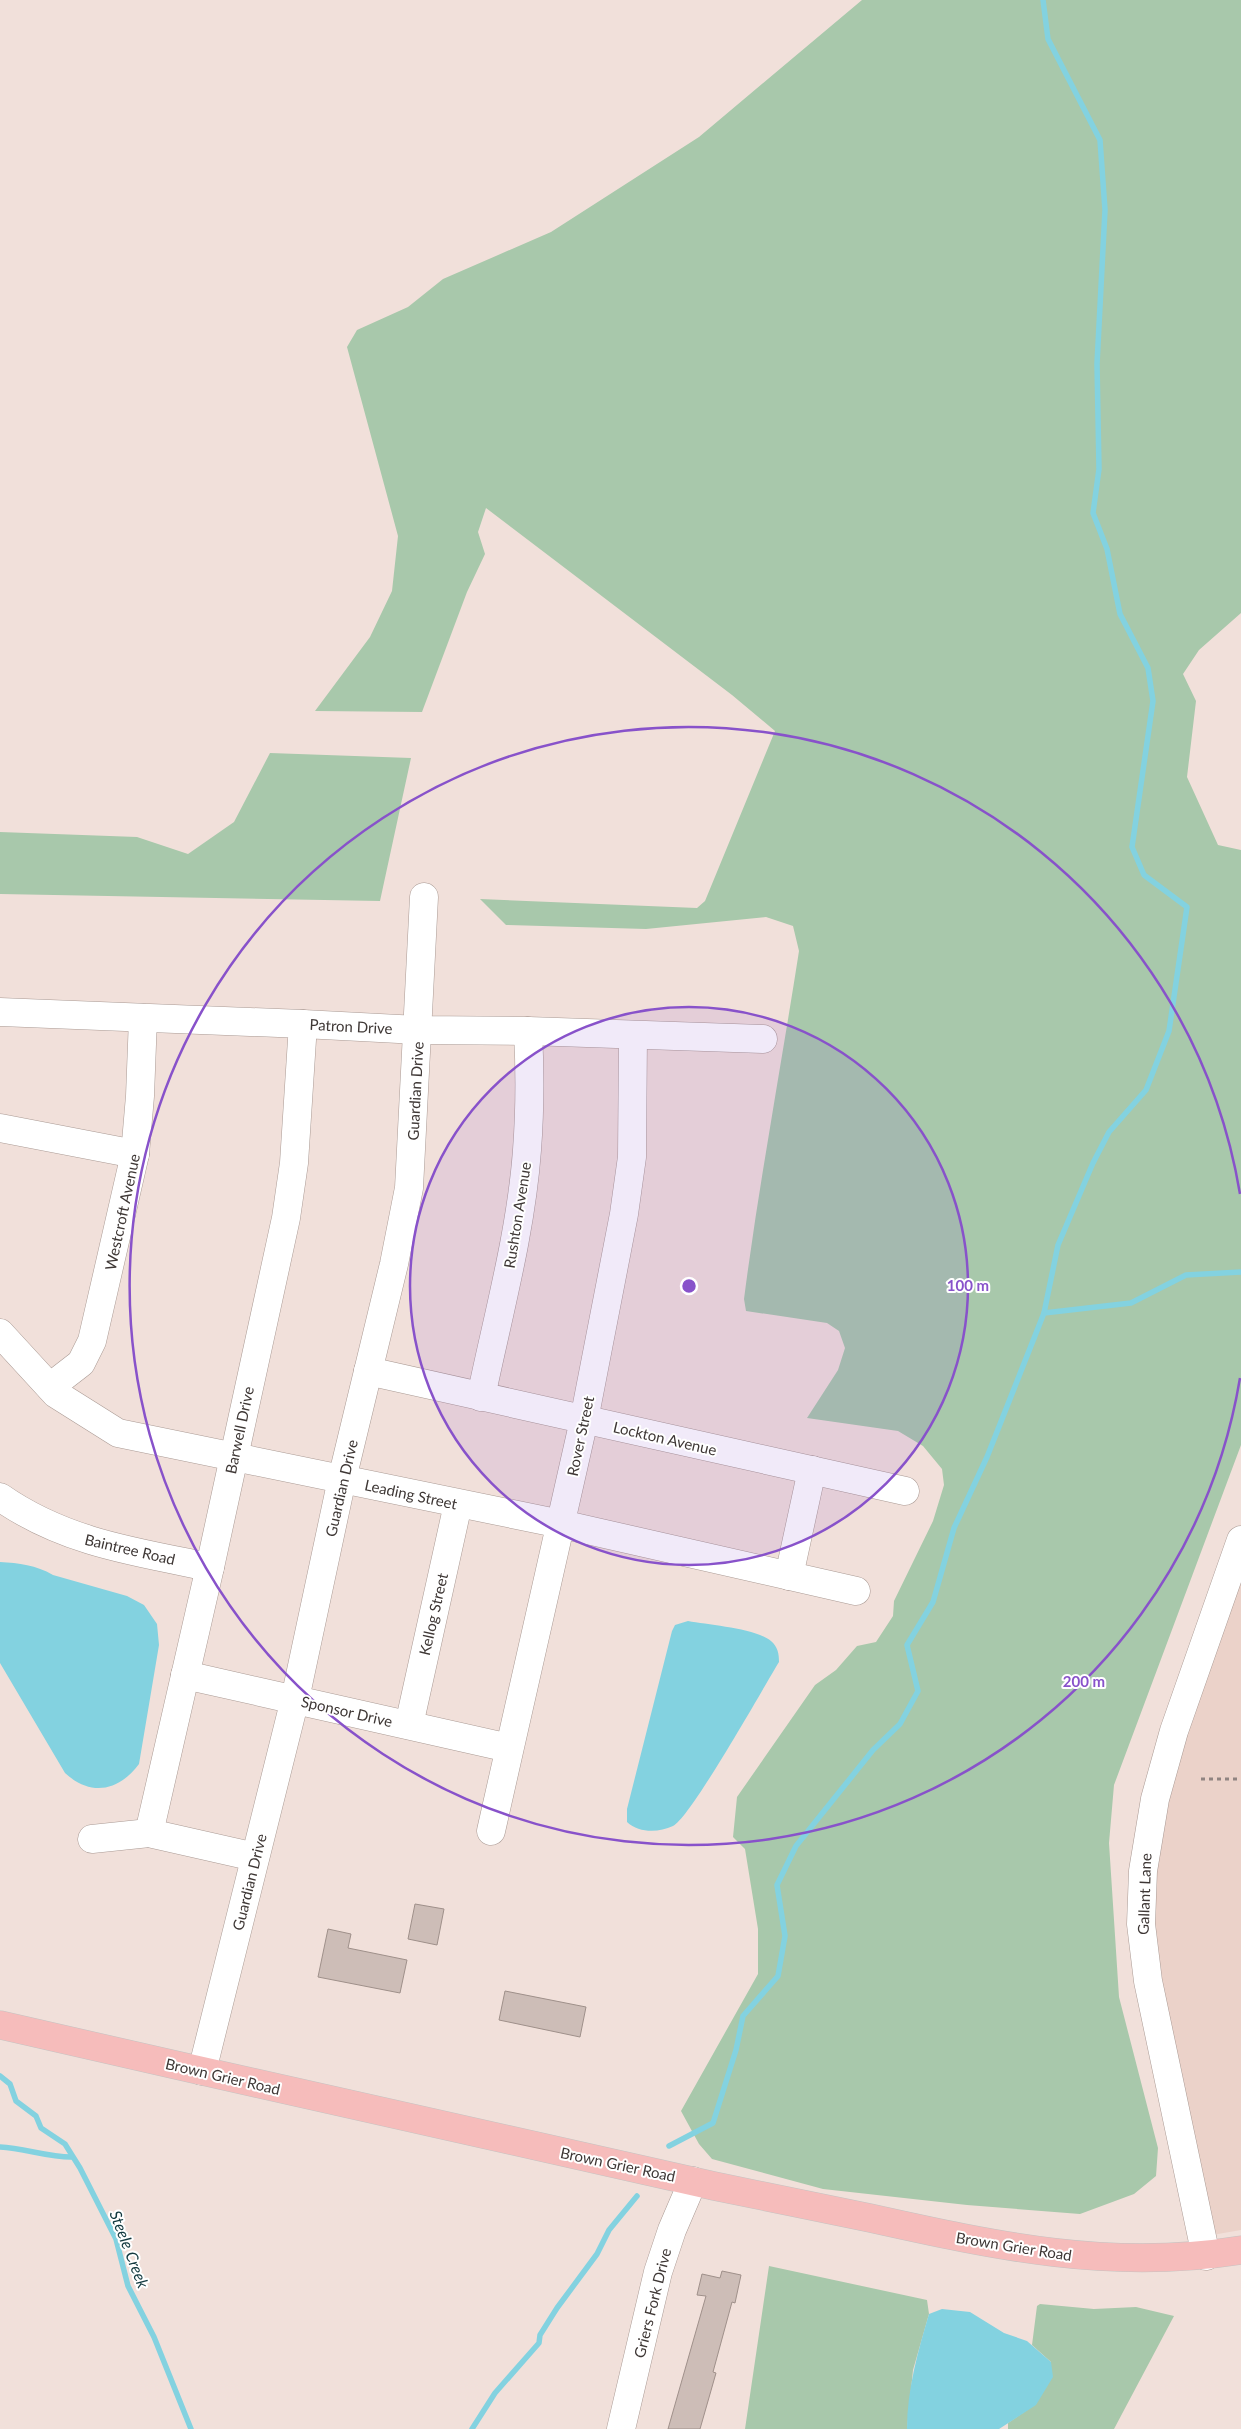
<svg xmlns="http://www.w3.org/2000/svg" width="1241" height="2429" viewBox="0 0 1241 2429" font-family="Lato,sans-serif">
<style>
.built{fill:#ebd2c9}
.green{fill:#a8c8ab}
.water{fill:#83d2e0}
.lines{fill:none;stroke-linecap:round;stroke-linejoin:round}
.stream{stroke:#83d2e0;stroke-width:5.5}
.building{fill:#cdbdb7;stroke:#9f908a}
.minor-casing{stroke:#aa9a94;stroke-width:29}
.major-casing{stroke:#c5c3c2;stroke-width:29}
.path{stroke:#908481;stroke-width:3;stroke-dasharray:4 4;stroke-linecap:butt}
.minor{stroke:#fff;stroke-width:28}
.major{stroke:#f6bcbb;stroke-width:28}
.ring{fill:none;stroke:#8852ca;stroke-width:2.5}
.labels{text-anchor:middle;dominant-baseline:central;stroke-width:4;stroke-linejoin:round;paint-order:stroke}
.street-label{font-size:15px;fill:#3e3735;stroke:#fff}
.water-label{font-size:16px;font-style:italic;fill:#12393f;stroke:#fff}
.centre{fill:#8852ca;stroke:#fff;stroke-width:2.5}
.ring-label{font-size:15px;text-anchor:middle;font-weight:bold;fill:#8852ca;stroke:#fff;stroke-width:4;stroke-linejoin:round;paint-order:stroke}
</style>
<rect width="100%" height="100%" fill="#f1e0da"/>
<path class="built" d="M 1241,1565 L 1241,2230 L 1212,2235 L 1148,1914 L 1161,1808 Z"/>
<g class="green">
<path d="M 862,0 L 1241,0 L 1241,613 L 1199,650 L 1183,674 L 1196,701 L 1187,777 L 1218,845 L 1241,850 L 1241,1445 L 1114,1785 L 1109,1843 L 1119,1997 L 1158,2148 L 1156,2176 L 1134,2194 L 1080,2214 L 967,2205 L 823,2189 L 712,2159 L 699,2144 L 681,2111 L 758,1974 L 758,1929 L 745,1849 L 733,1837 L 737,1797 L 815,1685 L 836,1670 L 857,1646 L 876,1642 L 893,1616 L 894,1601 L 933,1521 L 944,1485 L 942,1469 L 923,1446 L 898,1431 L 807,1418 L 838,1370 L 845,1348 L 839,1331 L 827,1323 L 746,1311 L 744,1299 C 759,1183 781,1067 799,951 L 793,926 L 766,917 L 646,929 L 506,925 L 480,899 L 697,908 L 705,901 L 775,731 L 732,695 L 486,508 L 478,532 L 485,554 L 467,592 L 422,712 L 315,711 L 370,637 L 392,591 L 398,536 L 347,347 L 357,330 L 408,307 L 443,279 L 551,232 L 699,137 Z"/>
<path d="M 270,753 L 411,758 L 380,901 L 0,894 L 0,832 L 137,837 L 188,854 L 234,822 Z"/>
<path d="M 769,2266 L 927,2300 L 929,2314 L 913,2370 L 907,2429 L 745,2429 Z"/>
<path d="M 1040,2304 L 1094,2309 L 1136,2307 L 1174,2316 L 1114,2429 L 1008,2429 L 1008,2423 L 1036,2404 L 1051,2362 L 1032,2345 L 1037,2306 Z"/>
</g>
<g class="water">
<path d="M 0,1562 C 19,1563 36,1565 53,1575 L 127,1596 L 144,1605 L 157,1624 L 159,1645 L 139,1764 C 119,1791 91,1797 65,1773 L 0,1663 Z"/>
<path d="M 688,1621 C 709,1625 755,1628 771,1641 C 778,1647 779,1654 779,1662 C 763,1688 691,1817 673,1826 C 658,1833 639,1833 627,1822 L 627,1809 L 672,1631 L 675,1625 Z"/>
<path d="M 942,2309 L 970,2312 L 1004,2333 L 1027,2341 L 1051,2362 L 1053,2377 L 1036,2405 L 999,2429 L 907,2429 C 907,2390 918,2351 929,2314 Z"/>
</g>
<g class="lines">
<g class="stream">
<path d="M 1044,1313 L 1131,1303 L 1186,1275 L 1241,1272"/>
<path d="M 0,2076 L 10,2084 L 16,2101 L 36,2116 L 41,2128 L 65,2144 L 80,2168 L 116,2239 L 128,2286 L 154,2337 L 191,2429"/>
<path d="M 669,2146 L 713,2123 L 736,2050 L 743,2016 L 778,1976 L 785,1936 L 777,1885 L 796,1846 L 873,1750 L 900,1724 L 918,1691 L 907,1645 L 933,1602 L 954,1528 L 987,1457 L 1044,1313 L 1058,1245 L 1093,1163 L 1109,1132 L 1146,1090 L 1169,1031 L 1187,907 L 1144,875 L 1132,847 L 1153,701 L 1148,668 L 1120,614 L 1107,549 L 1093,513 L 1099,469 L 1097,364 L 1105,210 L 1100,140 L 1048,39 L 1043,0"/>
<path d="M 0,2147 C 24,2148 47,2157 71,2157"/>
<path d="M 472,2429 L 495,2393 L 539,2343 L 540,2335 L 557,2308 L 597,2254 L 609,2230 L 637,2196"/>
</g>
</g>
<g class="building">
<path d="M 415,1904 L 444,1909 L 437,1945 L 408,1939 Z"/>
<path d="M 328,1929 L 351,1934 L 348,1948 L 407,1960 L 400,1993 L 318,1977 Z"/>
<path d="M 505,1991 L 586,2007 L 580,2037 L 499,2020 Z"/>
<path d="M 722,2271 L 741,2275 L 735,2303 L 732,2302 L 713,2372 L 716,2373 L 700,2429 L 668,2429 L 706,2296 L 697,2295 L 702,2274 L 720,2278 Z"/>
</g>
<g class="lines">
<g class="minor-casing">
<g id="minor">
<path d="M 0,1012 L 303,1024 L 418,1030 L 528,1031 L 763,1039"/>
<path d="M 0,1128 L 135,1154"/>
<path d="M 0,1333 L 56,1394 L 118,1433 L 561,1524 L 856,1591"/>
<path d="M 368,1371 L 905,1491"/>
<path d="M 50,1387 L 81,1363 L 92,1341 L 135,1154 L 140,1096 L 143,1018"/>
<path d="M 481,1397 C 498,1315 521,1233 527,1150 C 530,1111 530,1070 528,1031"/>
<path d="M 0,1497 C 64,1542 135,1552 210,1567"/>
<path d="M 789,1576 L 812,1470"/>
<path d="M 185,1675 L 509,1748"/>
<path d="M 409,1725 L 458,1504"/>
<path d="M 491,1831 L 584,1420 L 624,1214 L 632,1157 L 633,1035"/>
<path d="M 149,1833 L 210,1567 L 286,1218 L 294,1163 L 303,1024"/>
<path d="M 92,1839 L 149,1833 L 255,1857"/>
<path d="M 202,2071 L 295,1699 L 342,1479 L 394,1264 L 409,1188 L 424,897"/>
<path d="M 1206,2256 L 1148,1981 L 1141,1924 L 1143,1871 L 1155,1799 L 1174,1731 L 1241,1540"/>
<path d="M 621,2429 L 658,2272 L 672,2230 L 693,2181"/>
</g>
</g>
<g class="major-casing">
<path id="major" d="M 0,2025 C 238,2079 476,2134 714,2186 C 766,2197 818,2207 870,2218 C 996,2246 1111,2271 1241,2250"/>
</g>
<path class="path" d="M 1201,1779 L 1241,1779"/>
<use href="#minor" class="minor"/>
<use href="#major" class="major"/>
</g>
<circle cx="689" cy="1286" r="279" fill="#8852ca" fill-opacity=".12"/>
<g class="ring">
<circle cx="689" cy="1286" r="279"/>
<path d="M1240 1378A559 559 0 1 1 1240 1194"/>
</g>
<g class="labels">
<g class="street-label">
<text transform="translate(351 1026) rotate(3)">Patron Drive</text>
<text transform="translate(415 1091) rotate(-87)">Guardian Drive</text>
<text transform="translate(122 1212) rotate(-78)">Westcroft Avenue</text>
<text transform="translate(517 1215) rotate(-81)">Rushton Avenue</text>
<text transform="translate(239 1430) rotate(-78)">Barwell Drive</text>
<text transform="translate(580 1436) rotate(-78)">Rover Street</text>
<text transform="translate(665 1438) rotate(13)">Lockton Avenue</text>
<text transform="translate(341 1488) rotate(-77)">Guardian Drive</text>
<text transform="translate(411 1494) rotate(12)">Leading Street</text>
<text transform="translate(130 1549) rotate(13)">Baintree Road</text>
<text transform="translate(433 1614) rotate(-77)">Kellog Street</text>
<text transform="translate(347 1711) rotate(13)">Sponsor Drive</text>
<text transform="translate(249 1882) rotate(-76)">Guardian Drive</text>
<text transform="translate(1144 1894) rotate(-88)">Gallant Lane</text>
<text transform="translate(223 2076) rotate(13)">Brown Grier Road</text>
<text transform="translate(618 2164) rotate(12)">Brown Grier Road</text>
<text transform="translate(1014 2246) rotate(9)">Brown Grier Road</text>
<text transform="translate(652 2303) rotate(-76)">Griers Fork Drive</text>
</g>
<g class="water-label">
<text transform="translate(130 2249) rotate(69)">Steele Creek</text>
</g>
</g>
<circle cx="689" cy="1286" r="8" class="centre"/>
<g class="ring-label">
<text x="968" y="1291">100 m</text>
<text x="1084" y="1687">200 m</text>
</g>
</svg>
